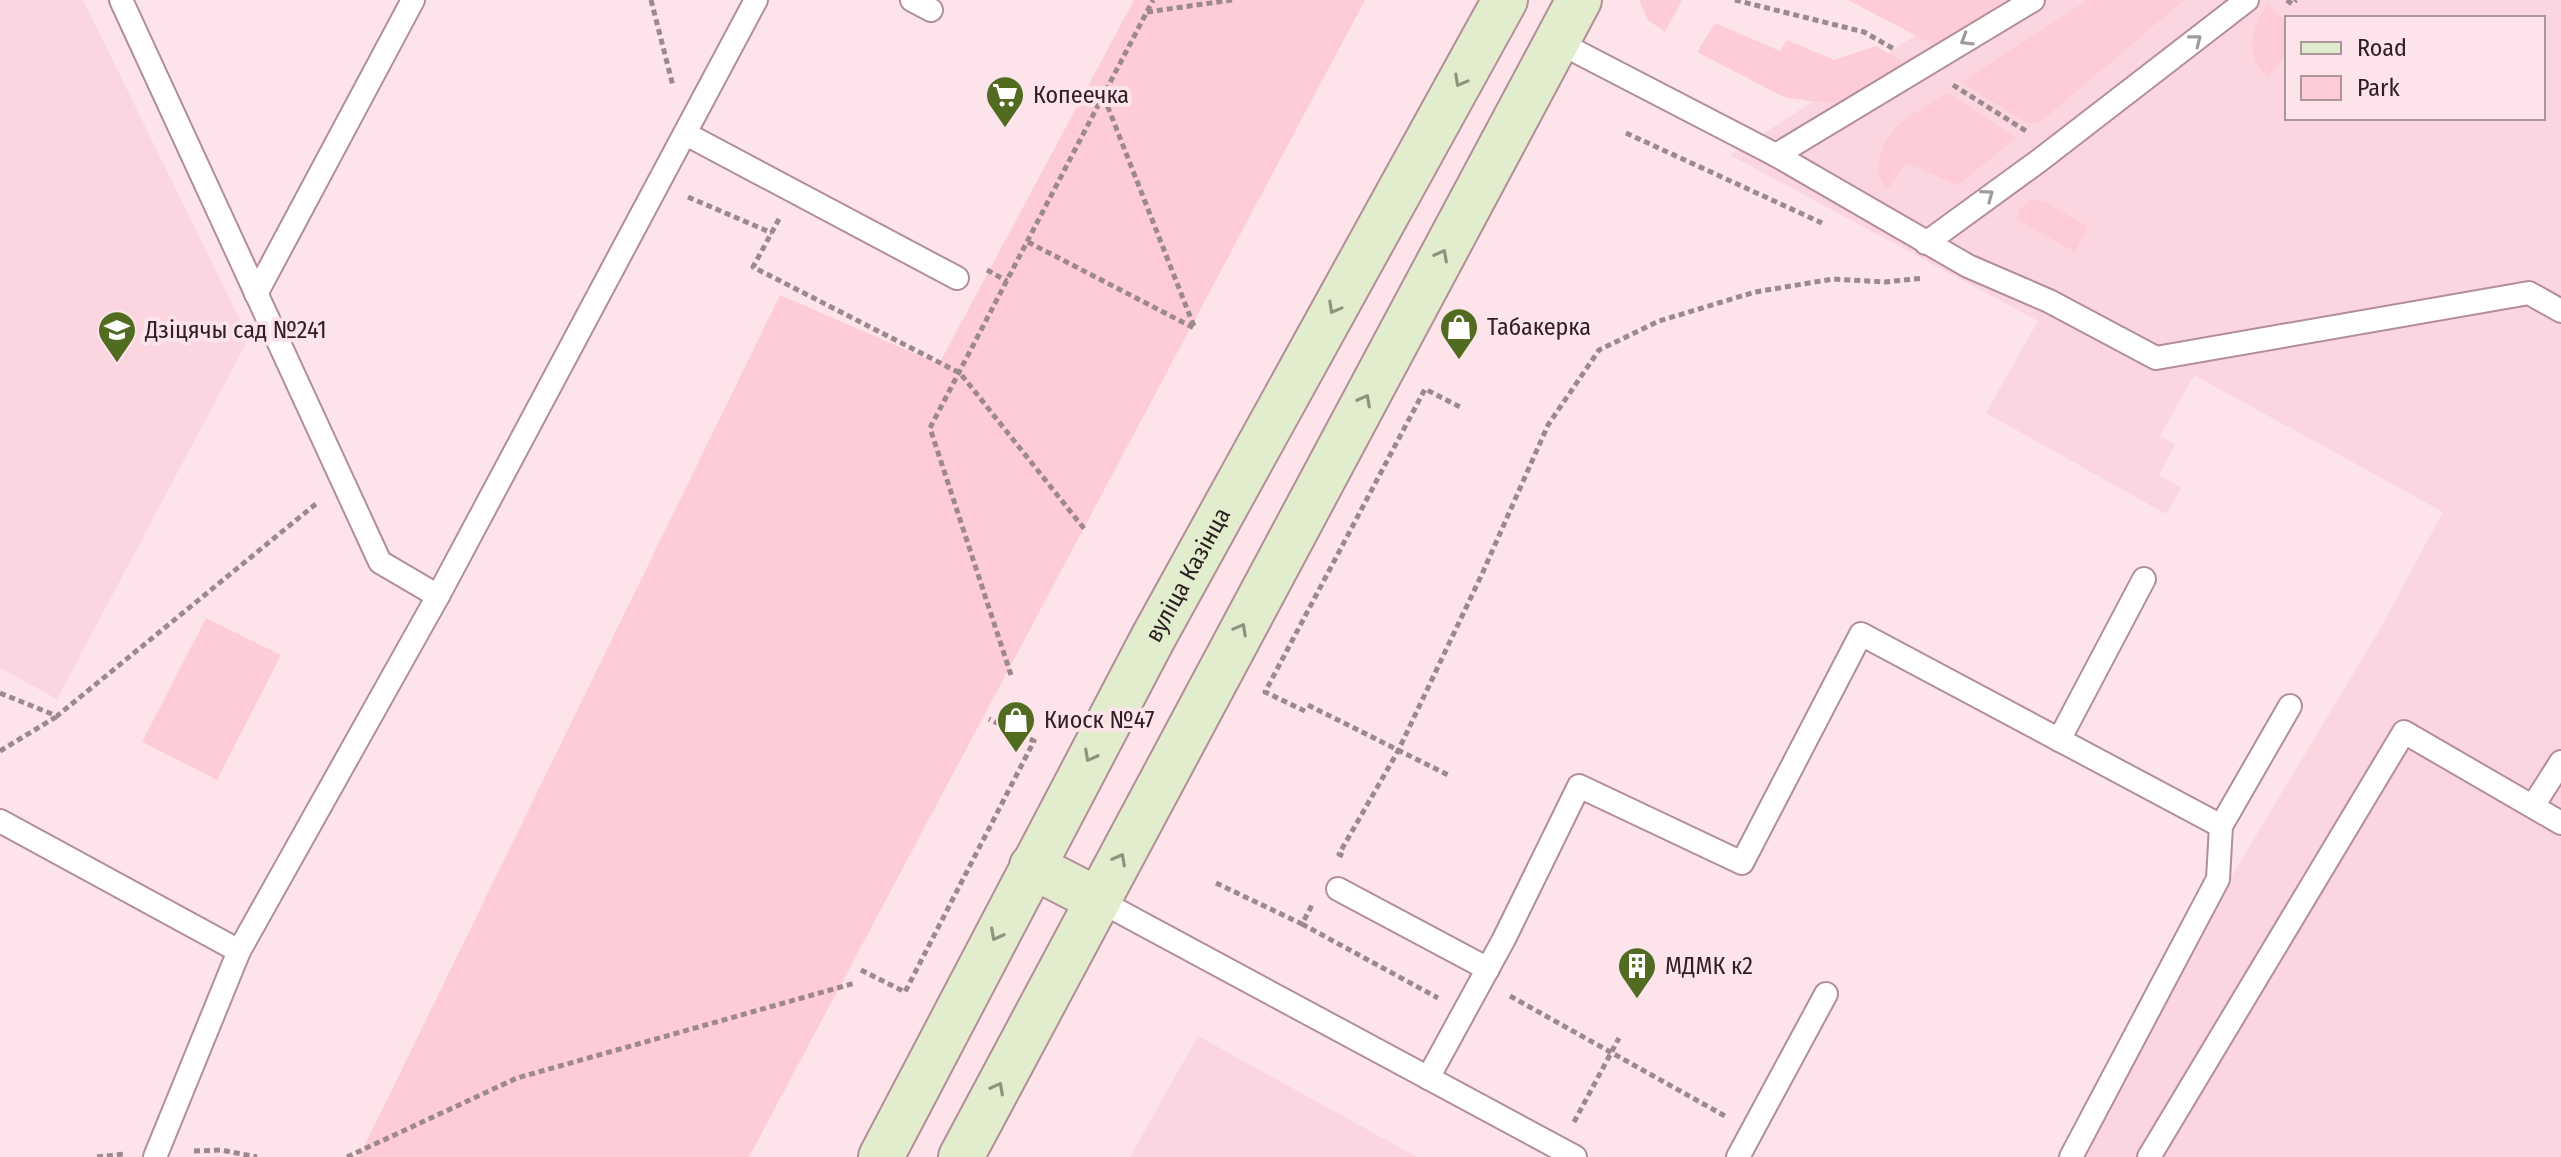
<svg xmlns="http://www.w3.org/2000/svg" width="2561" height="1157" viewBox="0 0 2561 1157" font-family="'Fira Sans Condensed',sans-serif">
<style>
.built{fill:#fbd5df;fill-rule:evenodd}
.green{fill:#feccd9}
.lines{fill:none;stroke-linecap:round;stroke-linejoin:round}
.service-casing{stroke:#b38e98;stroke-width:26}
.secondary-casing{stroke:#b38e98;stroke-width:48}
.path{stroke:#9c888d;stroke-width:5;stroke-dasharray:6 4;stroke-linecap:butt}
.service{stroke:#fff;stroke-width:22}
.secondary{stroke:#e1edcc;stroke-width:44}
.oneway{stroke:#a19b9c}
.oneway2{stroke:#919180}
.labels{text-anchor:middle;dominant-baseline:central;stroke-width:8;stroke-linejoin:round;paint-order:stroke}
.poi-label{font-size:24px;fill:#2f2024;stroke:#fce4ea;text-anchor:start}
.street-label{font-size:24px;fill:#2f2024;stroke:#fce4ea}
</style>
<rect width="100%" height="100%" fill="#fce4ea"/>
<g class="built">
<path d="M 0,0 L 83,0 L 249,338 L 57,699 L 0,668 Z"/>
<path d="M 1970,0 L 2561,0 L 2561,1157 L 2063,1157 L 2379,631 L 2443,512 L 2194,375 L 2160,436 L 2175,445 L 2159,475 L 2181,488 L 2166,514 L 1986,413 L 2038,321 L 1730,155 ZM 2287,18 L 2543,18 L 2543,118 L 2287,118 Z"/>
<path d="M 1198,1036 L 1417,1157 L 1130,1157 Z"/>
</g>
<g class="green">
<path d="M 1134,0 L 1365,0 L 749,1157 L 359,1157 L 780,295 L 939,364 Z"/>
<path d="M 1639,0 L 1682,0 L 1665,32 L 1648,20 Z"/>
<path d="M 1848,0 L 2006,0 L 1934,45 Z"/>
<path d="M 2088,0 L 2184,0 L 2039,123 L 2027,123 L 1961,82 Z"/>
<path d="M 2267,3 L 2287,23 L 2287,52 L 2268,77 C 2243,56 2252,27 2267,3 Z"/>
<path d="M 1715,23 L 1780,51 L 1787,40 L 1834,60 L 1876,46 L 1905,64 L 1844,102 L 1822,103 L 1784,97 L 1697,52 Z"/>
<path d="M 1948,93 L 2016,138 L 1958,185 L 1906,163 L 1887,190 L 1878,175 C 1880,125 1911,116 1948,93 Z"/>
<path d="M 2029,200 L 2043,201 L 2088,226 L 2075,252 L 2018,220 L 2019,210 Z"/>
<path d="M 206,618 L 281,655 L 217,780 L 142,742 Z"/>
</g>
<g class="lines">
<g class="service-casing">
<g id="service">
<path d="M 121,0 L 380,562 L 438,596"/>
<path d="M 912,0 L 931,10"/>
<path d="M 1556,41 L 1776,155 L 1968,266 L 2049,301 L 2156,358 L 2529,293 L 2561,311"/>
<path d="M 686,134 L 957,278"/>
<path d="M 1776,155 L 2033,0"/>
<path d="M 1926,243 L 2040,160 L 2247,0"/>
<path d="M 256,294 L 413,0"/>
<path d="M 2059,740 L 2144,579"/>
<path d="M 2533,806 L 2561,762"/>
<path d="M 0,821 L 239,951"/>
<path d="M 1338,889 L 1488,969"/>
<path d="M 1098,900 L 1575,1157"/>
<path d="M 1428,1078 L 1504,939 L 1579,786 L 1742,863 L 1861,634 L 2221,826"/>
<path d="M 155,1157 L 239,951 L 438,596 L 756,0"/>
<path d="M 1738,1157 L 1826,994"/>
<path d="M 2071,1157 L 2218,879 L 2221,826 L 2290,706"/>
<path d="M 2149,1157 L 2404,732 L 2561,823"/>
</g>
</g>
<g class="secondary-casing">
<g id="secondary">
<path d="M 1032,866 L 1098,900"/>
<path id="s1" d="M 881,1157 L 1153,638 L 1505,0"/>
<path d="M 961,1157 L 1579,0"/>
</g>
</g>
<g class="path">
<path d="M 651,0 L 673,86"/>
<path d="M 1735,0 L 1864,32 L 1894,49"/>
<path d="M 2287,0 L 2292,4 L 2296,0"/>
<path d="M 1147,12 L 1232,0"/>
<path d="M 1953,85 L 2026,131"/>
<path d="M 1104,97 L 1195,329"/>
<path d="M 1626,133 L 1822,223"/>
<path d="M 688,197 L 772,233"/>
<path d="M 779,219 L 753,267 L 960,373 L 1086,531"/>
<path d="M 1028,242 L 1194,328"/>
<path d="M 987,270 L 1007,281"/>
<path d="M 1011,675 L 930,428 L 1153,0"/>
<path d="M 0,693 L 57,716 L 317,503"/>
<path d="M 1308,705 L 1450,776"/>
<path d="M 1305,711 L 1265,692 L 1425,389 L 1462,408"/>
<path d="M 0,751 L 56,717"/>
<path d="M 1343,856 L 1339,854 L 1398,751 L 1482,574 L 1548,425 L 1599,350 L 1659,321 L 1755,292 L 1833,279 L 1885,282 L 1924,278"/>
<path d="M 1216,883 L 1302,924 L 1312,905"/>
<path d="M 1302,924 L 1438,998"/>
<path d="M 861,970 L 905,992 L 1034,741 L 989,719"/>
<path d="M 1510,996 L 1725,1116"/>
<path d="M 1574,1122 L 1619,1038"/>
<path d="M 194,1151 L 221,1150 L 257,1157"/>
<path d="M 97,1157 L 124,1154"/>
<path d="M 347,1157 L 517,1078 L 855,983"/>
</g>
<use href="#service" class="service"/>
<use href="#secondary" class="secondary"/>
</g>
<defs><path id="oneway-chevron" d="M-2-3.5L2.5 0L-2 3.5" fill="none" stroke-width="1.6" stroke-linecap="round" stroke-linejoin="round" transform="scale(2)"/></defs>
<g class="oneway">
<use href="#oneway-chevron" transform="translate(1966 40) rotate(149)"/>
<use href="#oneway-chevron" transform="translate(2196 40) rotate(-38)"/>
<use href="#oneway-chevron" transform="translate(1988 195) rotate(-36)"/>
</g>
<g class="oneway2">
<use href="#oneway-chevron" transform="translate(1460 81) rotate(119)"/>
<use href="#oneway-chevron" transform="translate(1442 255) rotate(-62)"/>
<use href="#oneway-chevron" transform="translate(1334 308) rotate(119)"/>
<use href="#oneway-chevron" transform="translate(1365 400) rotate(-62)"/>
<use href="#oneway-chevron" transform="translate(1241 629) rotate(-61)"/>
<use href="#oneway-chevron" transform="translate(1090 756) rotate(118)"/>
<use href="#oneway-chevron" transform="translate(1120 859) rotate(-62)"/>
<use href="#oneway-chevron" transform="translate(996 935) rotate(118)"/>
<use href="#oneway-chevron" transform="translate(998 1088) rotate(-62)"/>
</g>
<defs>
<g id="supermarket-pin" transform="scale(2)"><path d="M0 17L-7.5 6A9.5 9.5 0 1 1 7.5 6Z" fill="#516c20" stroke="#fce4ea"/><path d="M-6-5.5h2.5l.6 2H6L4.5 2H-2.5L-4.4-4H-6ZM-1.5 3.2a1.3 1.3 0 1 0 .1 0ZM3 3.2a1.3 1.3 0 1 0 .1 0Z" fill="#fff"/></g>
<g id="shop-pin" transform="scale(2)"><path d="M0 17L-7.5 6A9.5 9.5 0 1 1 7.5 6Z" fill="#516c20" stroke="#fce4ea"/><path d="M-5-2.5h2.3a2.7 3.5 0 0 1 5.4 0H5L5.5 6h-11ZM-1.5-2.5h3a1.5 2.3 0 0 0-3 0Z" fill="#fff"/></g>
<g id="school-pin" transform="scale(2)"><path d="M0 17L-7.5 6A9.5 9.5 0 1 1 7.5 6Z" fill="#516c20" stroke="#fce4ea"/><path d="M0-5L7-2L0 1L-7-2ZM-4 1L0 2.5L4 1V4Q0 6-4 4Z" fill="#fff"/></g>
<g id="building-pin" transform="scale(2)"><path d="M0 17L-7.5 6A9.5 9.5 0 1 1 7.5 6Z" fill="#516c20" stroke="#fce4ea"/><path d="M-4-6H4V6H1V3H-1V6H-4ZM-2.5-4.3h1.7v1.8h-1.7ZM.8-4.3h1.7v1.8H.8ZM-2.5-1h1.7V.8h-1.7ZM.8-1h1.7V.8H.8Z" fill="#fff"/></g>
</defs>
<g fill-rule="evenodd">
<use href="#supermarket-pin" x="1005" y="95"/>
<use href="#shop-pin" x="1459" y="327"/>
<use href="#school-pin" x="117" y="330"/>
<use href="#shop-pin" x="1016" y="720"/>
<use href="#building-pin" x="1637" y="966"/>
</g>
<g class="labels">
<g class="poi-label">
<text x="1033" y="95">Копеечка</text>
<text x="1487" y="327">Табакерка</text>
<text x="145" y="330">Дзіцячы сад №241</text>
<text x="1044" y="720">Киоск №47</text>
<text x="1665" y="966">МДМК к2</text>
</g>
<g class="street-label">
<text stroke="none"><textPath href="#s1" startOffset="658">вуліца Казінца</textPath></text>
</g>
</g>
<rect x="2285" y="16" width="260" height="104" fill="#fce4ea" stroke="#aa969b" stroke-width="2"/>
<rect x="2301" y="42" width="40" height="12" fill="#e1edcc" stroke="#aa969b" stroke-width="2"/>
<text x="2357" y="56" font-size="24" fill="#2f2024">Road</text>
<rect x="2301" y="76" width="40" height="24" fill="#feccd9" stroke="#aa969b" stroke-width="2"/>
<text x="2357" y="96" font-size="24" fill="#2f2024">Park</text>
</svg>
